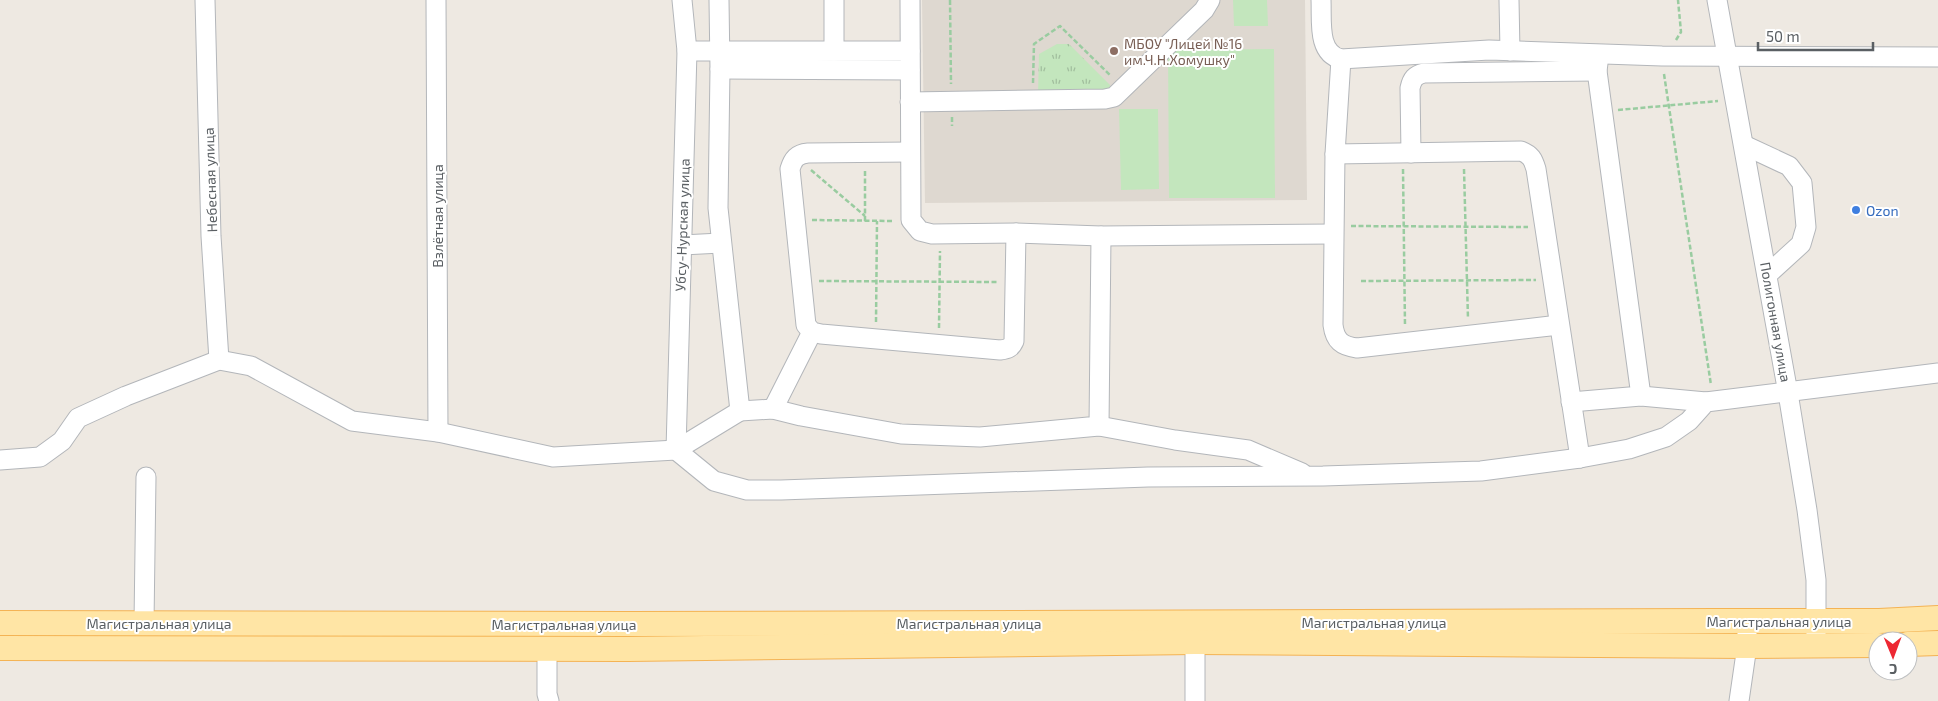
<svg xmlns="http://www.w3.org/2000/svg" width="1938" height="701" viewBox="0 0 1938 701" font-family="'Exo 2',sans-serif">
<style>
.education{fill:#ded8d0}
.grass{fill:url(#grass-tufts)}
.garden{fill:#c3e6bd}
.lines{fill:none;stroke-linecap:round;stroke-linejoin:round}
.minor-casing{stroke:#b3b6ba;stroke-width:21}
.major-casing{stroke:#f4b354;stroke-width:26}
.path{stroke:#99cca0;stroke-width:2.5;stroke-dasharray:5 2.5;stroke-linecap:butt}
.minor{stroke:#fff;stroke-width:19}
.major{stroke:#ffe5a5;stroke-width:24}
.education-dot{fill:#8d6e63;stroke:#fff;stroke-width:2}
.shop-dot{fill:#3f7fe0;stroke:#fff;stroke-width:2}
.labels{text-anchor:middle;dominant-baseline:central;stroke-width:4;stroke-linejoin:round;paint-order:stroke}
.education-label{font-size:14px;fill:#785e54;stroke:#fff;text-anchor:start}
.street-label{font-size:14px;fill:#5a5f63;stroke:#fff}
.shop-label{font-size:14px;fill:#366cbe;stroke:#fff;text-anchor:start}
</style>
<defs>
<pattern id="grass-tufts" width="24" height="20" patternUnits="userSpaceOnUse" patternTransform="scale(1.25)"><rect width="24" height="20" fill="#c3e6bd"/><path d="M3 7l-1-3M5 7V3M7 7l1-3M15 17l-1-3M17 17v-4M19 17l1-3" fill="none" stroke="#a1be9d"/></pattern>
</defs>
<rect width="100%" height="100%" fill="#eee9e2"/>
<path class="education" d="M 922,0 L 1305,0 L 1307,200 L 925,203 Z"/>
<path class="grass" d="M 1057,44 L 1069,44 L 1110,85 L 1111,90 L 1038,95 L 1039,54 Z"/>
<g class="garden">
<path d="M 1233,0 L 1267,0 L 1268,26 L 1234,26 Z"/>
<path d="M 1274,49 L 1275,198 L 1169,198 L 1168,50 Z"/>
<path d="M 1119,109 L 1158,109 L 1159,189 L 1121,190 Z"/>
</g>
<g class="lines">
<g class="minor-casing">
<g id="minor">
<path d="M 205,0 L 211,236 L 219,360"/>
<path d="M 436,0 L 438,432"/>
<path d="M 719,0 L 720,69 L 718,208 L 740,411 L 773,409 L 801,416 L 901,434 L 980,437 L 1099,426 L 1101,236"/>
<path d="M 910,0 L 911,220 L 920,231 L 932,234 L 1016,233 L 1101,236 L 1333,234"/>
<path d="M 1321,0 C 1322,21 1317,53 1341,59 L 1489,50 L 1662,56 L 1938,57"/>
<path d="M 1509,0 L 1510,51"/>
<path d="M 1717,0 L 1788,393 L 1807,510 L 1816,580 L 1816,645"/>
<path d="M 687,51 L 910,51"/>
<path d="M 834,51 L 834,0"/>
<path d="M 1341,59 L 1335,154 L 1521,151 C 1531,155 1533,159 1536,169 L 1580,458"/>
<path d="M 720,69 L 910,70"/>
<path d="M 910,102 L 1105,99 L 1114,97 L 1204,10 L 1210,0"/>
<path d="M 1744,145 L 1789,166 L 1802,183 L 1806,227 L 1801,244 L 1767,275"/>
<path d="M 910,152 L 808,153 C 797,154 793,159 790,169 L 806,325 L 812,332 L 821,334 L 1000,350 C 1008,349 1011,348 1014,341 L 1016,233"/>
<path d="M 1411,153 L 1410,88 C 1412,79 1415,75 1424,73 L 1597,71"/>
<path d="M 1335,154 L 1333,325 C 1335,341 1342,346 1357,348 L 1559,325"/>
<path d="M 682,245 L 721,243"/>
<path d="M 1641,396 L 1706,402"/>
<path d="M 1571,402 L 1641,396 L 1597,71 L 1599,55"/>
<path d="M 773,409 L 812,332"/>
<path d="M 1099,426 L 1175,440 L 1248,450 L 1302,473"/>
<path d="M 676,450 L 714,481 L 747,490 L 781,490 L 1148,477 L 1323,476 L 1481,471 L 1580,458 L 1629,449 L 1666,437 L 1689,421 L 1706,402 L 1938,373"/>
<path d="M 676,450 L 687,51 L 682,0"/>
<path d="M 0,460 L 40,457 L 62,441 L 78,418 L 126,396 L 219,360 L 251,366 L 352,421 L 438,432 L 553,457 L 676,450 L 740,411"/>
<path d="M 144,623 L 146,477"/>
<path d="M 1195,642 L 1195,701"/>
<path d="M 547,648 L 547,694 L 549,701"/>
<path d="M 1739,701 L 1747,646 L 1747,633"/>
</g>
</g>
<g class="major-casing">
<g id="major">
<path d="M 0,623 L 628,624 L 1720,621 L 1879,621 L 1938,618"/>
<path d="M 1908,644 L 1938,643"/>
<path d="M 0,648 L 628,649 L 1195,642 L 1747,646 L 1878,645"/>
</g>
</g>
<g class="path">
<path d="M 950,0 L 951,84"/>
<path d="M 1676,40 L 1681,32 L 1678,0"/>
<path d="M 1664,74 L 1711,385"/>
<path d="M 1033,83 L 1034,44 L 1060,26 L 1111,76"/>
<path d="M 1618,110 L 1718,101"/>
<path d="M 952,117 L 952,126"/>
<path d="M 1403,169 L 1405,326"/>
<path d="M 1464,169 L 1468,319"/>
<path d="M 811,170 L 865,216"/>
<path d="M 812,220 L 894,221"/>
<path d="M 865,221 L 865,170"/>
<path d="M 1351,226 L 1528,227"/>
<path d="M 819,281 L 998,282"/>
<path d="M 1361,281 L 1536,280"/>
<path d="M 876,322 L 877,221"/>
<path d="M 939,328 L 940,251"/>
</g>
<use href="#minor" class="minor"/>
<use href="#major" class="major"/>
</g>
<circle class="education-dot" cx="1114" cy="51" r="5"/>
<circle class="shop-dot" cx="1856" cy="210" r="5"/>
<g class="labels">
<g class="education-label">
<text x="1124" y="43">МБОУ "Лицей №16<tspan x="1124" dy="16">им.Ч.Н.Хомушку"</tspan></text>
</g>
<g class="street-label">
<text transform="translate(210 180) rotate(-92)">Небесная улица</text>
<text transform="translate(437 216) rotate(-90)">Взлётная улица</text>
<text transform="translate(682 225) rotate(-88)">Убсу-Нурская улица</text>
<text transform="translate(1776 322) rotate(80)">Полигонная улица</text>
<text x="1779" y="621">Магистральная улица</text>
<text x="1374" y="622">Магистральная улица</text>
<text x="159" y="623">Магистральная улица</text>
<text x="969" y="623">Магистральная улица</text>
<text x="564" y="624">Магистральная улица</text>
</g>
<g class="shop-label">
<text x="1866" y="210">Ozon</text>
</g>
</g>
<g transform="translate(1893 656) rotate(179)"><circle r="24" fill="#ffffff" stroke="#bdbfc1"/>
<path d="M0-4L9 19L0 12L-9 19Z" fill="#ed2833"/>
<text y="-8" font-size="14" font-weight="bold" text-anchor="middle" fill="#5a5f63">С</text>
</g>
<path d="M1758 42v8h115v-8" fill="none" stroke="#5a5f63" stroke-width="2.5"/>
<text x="1766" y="42" font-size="15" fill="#5a5f63" stroke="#ffffff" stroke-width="4" paint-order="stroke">50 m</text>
</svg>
